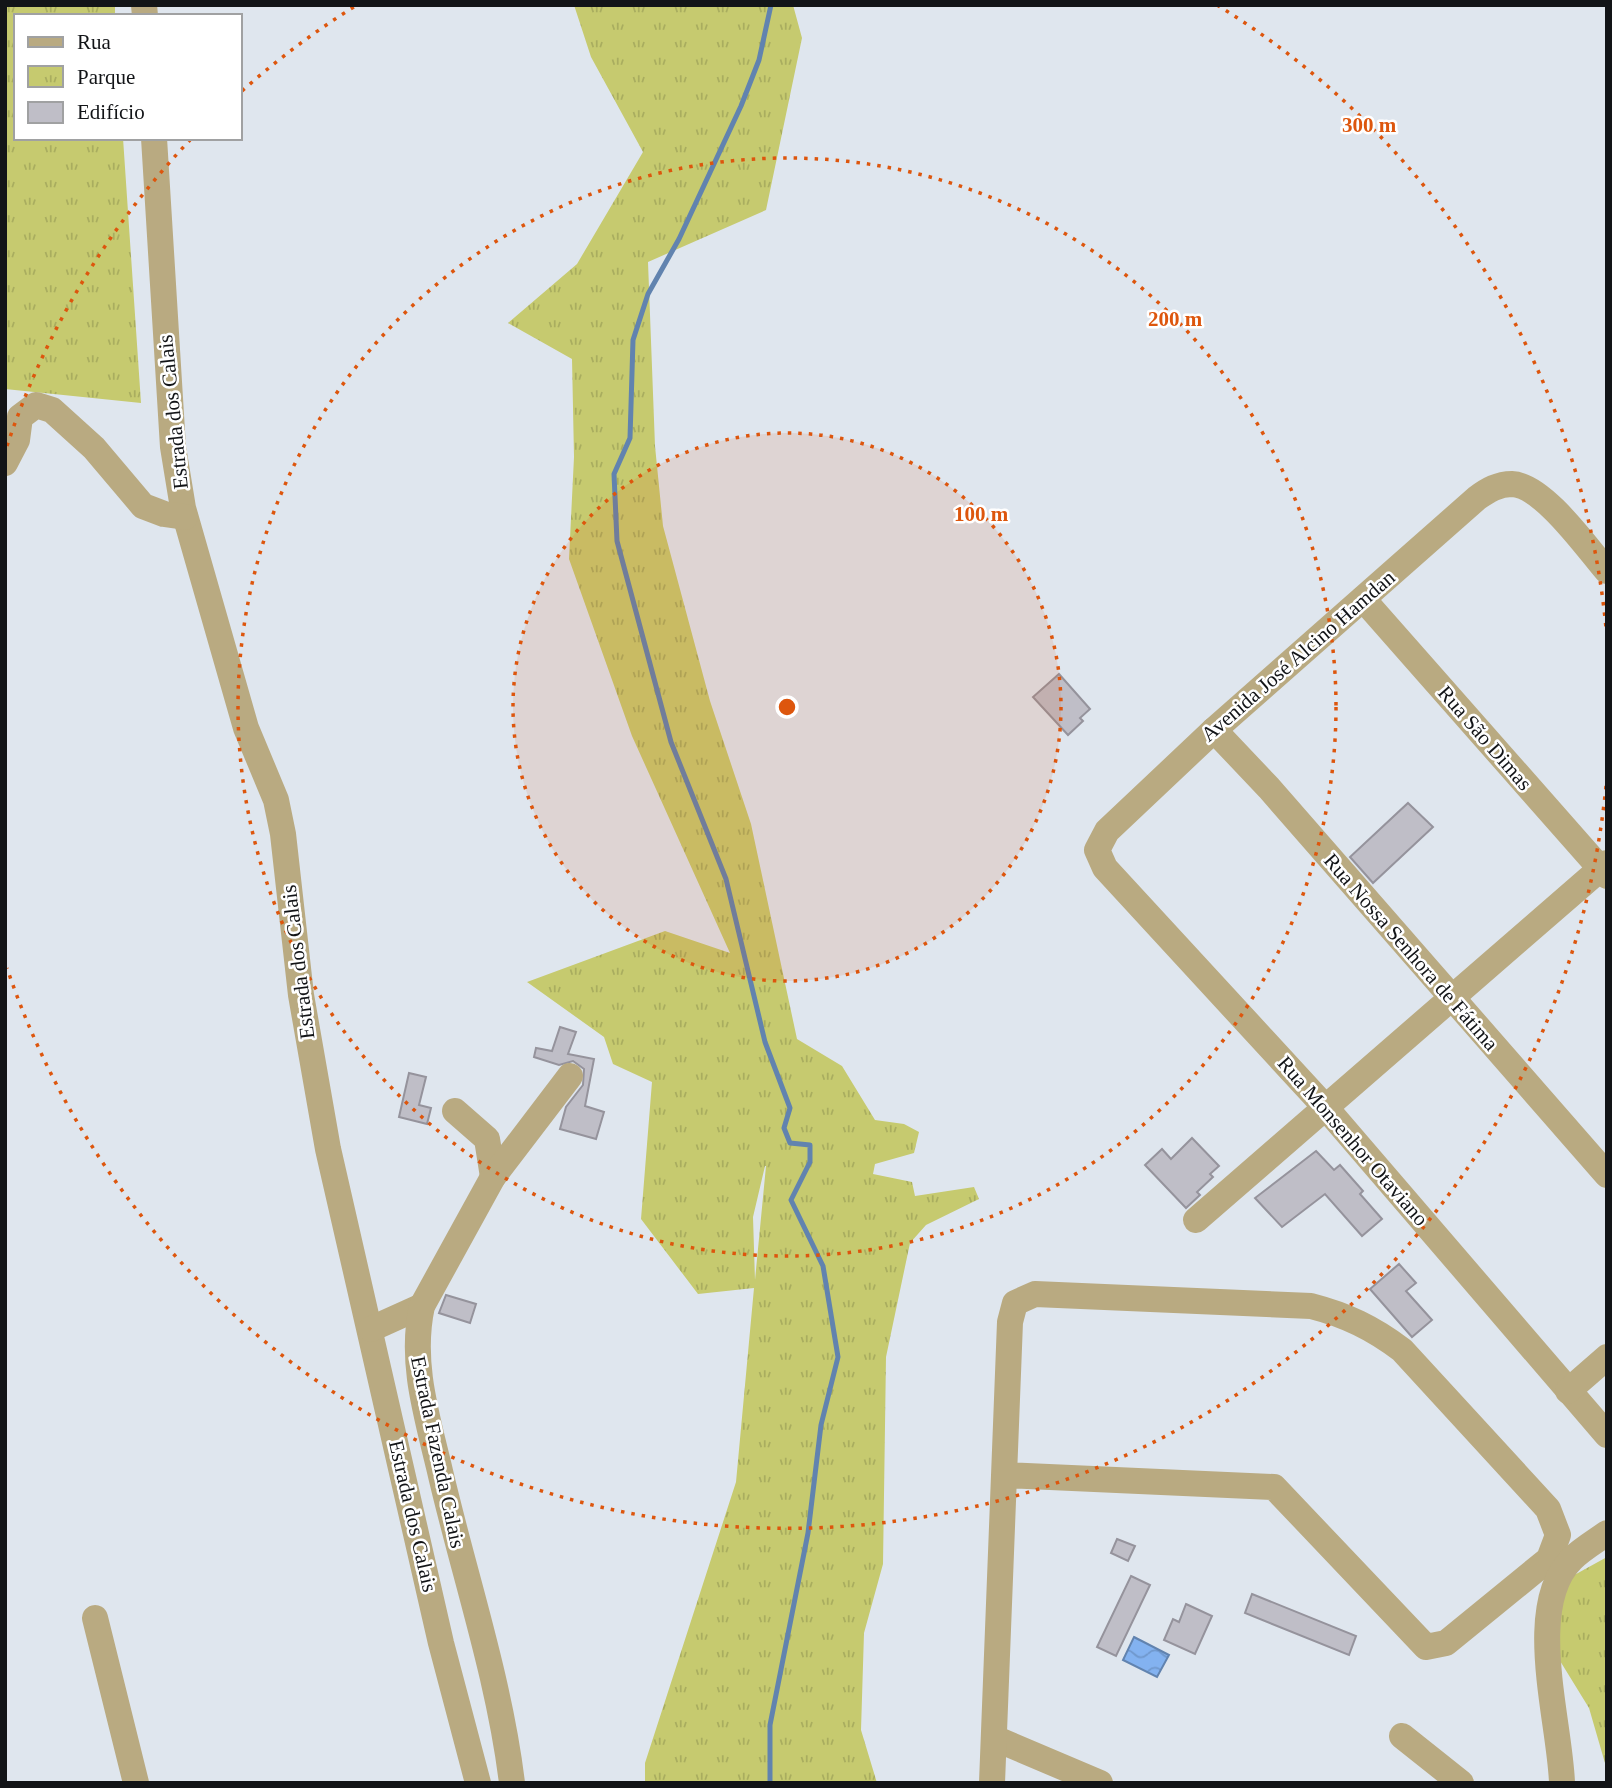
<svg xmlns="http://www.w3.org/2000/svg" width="1612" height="1788" viewBox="0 0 1612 1788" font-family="Georgia,serif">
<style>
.park{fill:url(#park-tufts);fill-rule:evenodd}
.water{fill:url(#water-waves);stroke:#6183af;stroke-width:2}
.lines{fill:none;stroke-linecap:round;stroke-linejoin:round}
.stream{stroke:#6183af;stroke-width:5}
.building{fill:#bfbec7;stroke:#95939c;stroke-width:2}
.minor{stroke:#b9aa81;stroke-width:26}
.ring{fill:none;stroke:#dd560d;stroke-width:3.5;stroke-dasharray:3.5 7}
.labels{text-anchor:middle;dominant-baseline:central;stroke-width:5;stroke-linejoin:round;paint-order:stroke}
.street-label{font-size:21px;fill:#121417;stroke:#fff}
.centre{fill:#dd560d;stroke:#fff;stroke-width:3.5}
.ring-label{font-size:21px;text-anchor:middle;font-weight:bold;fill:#dd560d;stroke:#fff;stroke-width:5;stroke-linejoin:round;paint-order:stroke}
</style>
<defs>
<pattern id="park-tufts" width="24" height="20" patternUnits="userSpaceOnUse" patternTransform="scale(1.75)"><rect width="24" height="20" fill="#c6ca6f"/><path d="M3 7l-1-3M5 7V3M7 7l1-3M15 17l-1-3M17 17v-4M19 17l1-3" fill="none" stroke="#a9ad5f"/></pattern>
<pattern id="water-waves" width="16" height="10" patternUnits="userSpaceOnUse" patternTransform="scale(1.75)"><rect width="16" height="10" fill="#83b2f0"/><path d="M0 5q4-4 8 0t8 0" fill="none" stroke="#7098cd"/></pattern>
</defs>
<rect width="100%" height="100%" fill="#dfe6ee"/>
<g class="park">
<path d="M 5,5 L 115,5 L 115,16 L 16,16 L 16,138 L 123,138 L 141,403 L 5,389 Z"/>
<path d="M 574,5 L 793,5 L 802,38 L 766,210 L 648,262 L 655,446 L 663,526 L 710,701 L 751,824 L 797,1039 L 842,1066 L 875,1120 L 904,1124 L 919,1132 L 914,1153 L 875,1164 L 873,1174 L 912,1182 L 915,1196 L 974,1187 L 979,1199 L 926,1225 L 910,1243 L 886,1357 L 883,1564 L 864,1633 L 861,1730 L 877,1783 L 645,1783 L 645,1763 L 736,1482 L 754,1288 L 698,1294 L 641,1219 L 652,1082 L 613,1064 L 604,1037 L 527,982 L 665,931 L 730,953 L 632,736 L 569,559 L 574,457 L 572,359 L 508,323 L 577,264 L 643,152 L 591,57 ZM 765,1166 L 766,1166 L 755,1280 L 753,1217 Z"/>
<path d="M 1607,1557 L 1607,1770 L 1589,1708 L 1549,1643 L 1558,1584 Z"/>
</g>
<path class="water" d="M 1134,1637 L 1169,1655 L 1157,1677 L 1123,1660 Z"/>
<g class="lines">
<path class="stream" d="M 770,1783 L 770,1725 L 808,1533 L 821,1425 L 838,1357 L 823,1266 L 791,1200 L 810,1162 L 810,1145 L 790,1143 L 784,1128 L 790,1108 L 765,1042 L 726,879 L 671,742 L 617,541 L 614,474 L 630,438 L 633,340 L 648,294 L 679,239 L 741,106 L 759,60 L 771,5"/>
</g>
<g class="building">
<path d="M 1059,674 L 1090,709 L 1080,718 L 1083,721 L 1068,735 L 1033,697 Z"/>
<path d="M 1408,803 L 1433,827 L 1373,883 L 1350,857 Z"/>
<path d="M 560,1027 L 576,1032 L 568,1054 L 594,1059 L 585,1106 L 604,1112 L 596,1139 L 560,1129 L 566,1107 L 583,1085 L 584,1069 L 573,1061 L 559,1065 L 534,1057 L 536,1048 L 552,1051 Z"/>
<path d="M 409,1073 L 426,1077 L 419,1105 L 431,1108 L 427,1124 L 399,1117 Z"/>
<path d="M 1192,1138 L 1219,1166 L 1210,1174 L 1213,1177 L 1197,1192 L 1200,1195 L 1186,1208 L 1145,1165 L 1162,1149 L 1171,1159 Z"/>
<path d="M 1316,1151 L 1334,1170 L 1340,1165 L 1363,1191 L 1360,1194 L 1382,1219 L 1362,1236 L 1325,1194 L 1282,1227 L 1255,1198 Z"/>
<path d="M 1399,1264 L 1416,1283 L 1406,1291 L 1432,1320 L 1412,1337 L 1370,1289 Z"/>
<path d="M 446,1295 L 476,1304 L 470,1323 L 439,1313 Z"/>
<path d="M 1117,1539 L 1135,1546 L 1128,1561 L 1111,1553 Z"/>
<path d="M 1131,1576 L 1150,1585 L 1116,1656 L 1097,1647 Z"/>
<path d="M 1252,1594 L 1356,1636 L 1349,1655 L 1245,1613 Z"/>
<path d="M 1186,1604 L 1212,1616 L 1195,1654 L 1164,1640 L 1173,1619 L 1179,1622 Z"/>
</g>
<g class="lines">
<g class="minor">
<path d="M 144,5 L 145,16"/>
<path d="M 154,138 L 173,447 L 183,508 L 246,728 L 276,800 L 283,834 L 301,995 L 328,1149 L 441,1643 L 478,1783"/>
<path d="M 5,463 L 17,440 L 20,417 L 36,405 L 52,410 L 94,448 L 143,506 L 164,514 L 185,517"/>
<path d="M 1607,571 C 1587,548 1543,485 1512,484 C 1498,484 1488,490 1477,498 L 1214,730 L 1107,831 L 1097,850 L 1105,868 L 1326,1108 L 1607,1435"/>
<path d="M 1363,599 L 1607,876"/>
<path d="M 1214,730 L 1269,788 L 1607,1175"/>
<path d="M 455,1111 L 487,1139 L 493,1177"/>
<path d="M 1196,1220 L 1607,863"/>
<path d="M 371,1329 L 422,1306"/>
<path d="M 1568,1391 L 1607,1357"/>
<path d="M 95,1618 L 136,1783"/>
<path d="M 1402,1736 L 1461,1783"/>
<path d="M 994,1738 L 1100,1783"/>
<path d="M 512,1783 C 499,1676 463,1572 439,1467 C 426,1413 410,1361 422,1306 L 493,1177 L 570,1076"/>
<path d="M 992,1783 L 1010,1322 L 1015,1303 L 1035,1294 L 1311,1306 C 1346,1315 1373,1328 1402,1350 L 1548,1509 L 1558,1535 L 1549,1559 L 1446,1643 L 1426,1647 L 1274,1487 L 1004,1475"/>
<path d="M 1562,1783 C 1560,1721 1524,1606 1572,1559 C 1582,1549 1596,1541 1607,1533"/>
</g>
</g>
<circle cx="787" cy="707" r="274" fill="#dd560d" fill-opacity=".12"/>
<g class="ring">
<circle cx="787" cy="707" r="274"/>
<circle cx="787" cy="707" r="549"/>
<path d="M1606 786A823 823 0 0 1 7 968M7 446A823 823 0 0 1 190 140M242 91A823 823 0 0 1 357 5M1217 5A823 823 0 0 1 1606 628"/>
</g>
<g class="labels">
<g class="street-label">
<text transform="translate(173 412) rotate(-96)">Estrada dos Calais</text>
<text transform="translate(1298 656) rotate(-41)">Avenida José Alcino Hamdan</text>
<text transform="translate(1485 738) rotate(49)">Rua São Dimas</text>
<text transform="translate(1411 952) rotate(49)">Rua Nossa Senhora de Fátima</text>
<text transform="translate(298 962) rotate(-97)">Estrada dos Calais</text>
<text transform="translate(1353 1141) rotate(49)">Rua Monsenhor Otaviano</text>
<text transform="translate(438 1452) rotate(78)">Estrada Fazenda Calais</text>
<text transform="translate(413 1516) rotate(77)">Estrada dos Calais</text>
</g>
</g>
<circle cx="787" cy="707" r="10" class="centre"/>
<g class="ring-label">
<text x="1369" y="132">300 m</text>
<text x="1175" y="326">200 m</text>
<text x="981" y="521">100 m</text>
</g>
<rect width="1612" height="1788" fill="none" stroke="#121417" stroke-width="14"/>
<rect x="14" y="14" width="228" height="126" fill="#ffffff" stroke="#a0a1a2" stroke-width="2"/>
<rect x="28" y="37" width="35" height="10" fill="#b9aa81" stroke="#a0a1a2" stroke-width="2"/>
<text x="77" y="49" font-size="21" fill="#121417">Rua</text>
<rect x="28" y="66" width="35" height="21" fill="url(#park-tufts)" stroke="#a0a1a2" stroke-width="2"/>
<text x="77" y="84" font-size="21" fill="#121417">Parque</text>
<rect x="28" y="102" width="35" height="21" fill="#bfbec7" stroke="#a0a1a2" stroke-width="2"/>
<text x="77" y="119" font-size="21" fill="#121417">Edifício</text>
</svg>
